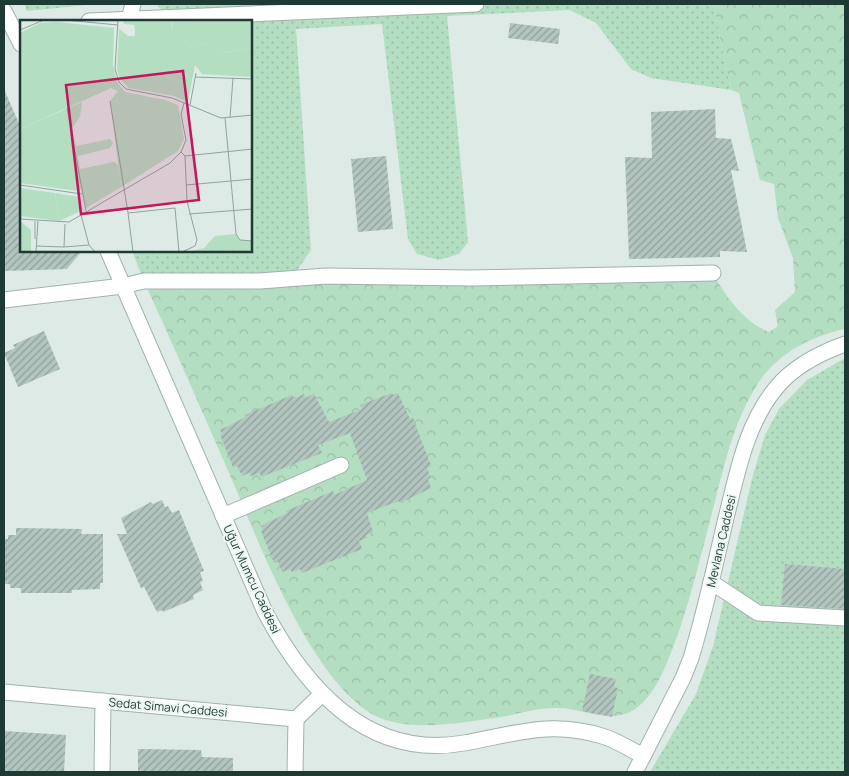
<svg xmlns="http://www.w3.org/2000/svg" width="849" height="776" viewBox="0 0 849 776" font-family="Manrope,sans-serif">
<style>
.grass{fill:url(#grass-dots)}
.forest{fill:url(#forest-crowns)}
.building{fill:url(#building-hatch)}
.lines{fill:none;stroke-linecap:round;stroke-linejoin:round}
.minor-casing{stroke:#a0b2ac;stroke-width:17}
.minor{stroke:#fff;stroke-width:15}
.labels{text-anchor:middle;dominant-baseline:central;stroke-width:4;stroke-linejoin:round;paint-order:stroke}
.street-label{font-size:12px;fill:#1d3a34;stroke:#edf7f2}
.inset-road{fill:none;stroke:#90a49e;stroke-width:1}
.view{fill:#c2185b;fill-opacity:0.15;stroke:#c2185b;stroke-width:2.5}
.inset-edge{fill:none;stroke:#1d3a34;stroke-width:2.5}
</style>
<defs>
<pattern id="grass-dots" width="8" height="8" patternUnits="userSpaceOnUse" patternTransform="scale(1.25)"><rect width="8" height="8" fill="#b3dec1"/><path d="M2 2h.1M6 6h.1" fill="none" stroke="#9abfa6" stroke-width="1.8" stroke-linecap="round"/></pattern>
<pattern id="forest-crowns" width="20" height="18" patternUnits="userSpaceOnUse" patternTransform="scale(1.25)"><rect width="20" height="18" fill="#b3dec1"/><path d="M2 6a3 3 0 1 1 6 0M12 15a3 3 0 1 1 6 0" fill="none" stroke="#9abfa6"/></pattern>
<pattern id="building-hatch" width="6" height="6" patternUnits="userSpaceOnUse" patternTransform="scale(1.25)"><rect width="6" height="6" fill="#b2c5be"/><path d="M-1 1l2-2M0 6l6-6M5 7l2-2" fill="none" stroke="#90a19b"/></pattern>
</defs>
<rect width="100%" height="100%" fill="#ddeae5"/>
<g class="grass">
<path d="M 24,4 L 96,4 L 27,11 Z"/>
<path d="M 156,4 L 713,4 L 731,90 L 651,78 L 631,69 L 596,23 L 570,10 L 447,16 L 468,242 L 459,254 L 439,260 L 417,254 L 408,239 L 382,24 L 296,29 L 311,250 L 292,278 L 144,281 L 132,251 L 251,251 L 251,21 L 162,11 Z"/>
<path d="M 845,358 L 845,772 L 650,772 L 696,694 L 713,646 L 753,475 L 765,435 L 779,409 L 807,380 Z"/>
</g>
<path class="forest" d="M 713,4 L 845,4 L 845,329 C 812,336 778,353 759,382 C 734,419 724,466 713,509 C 700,558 689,608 670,655 C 662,676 649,704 628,713 C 605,722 578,707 555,708 C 537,708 518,714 501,717 C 466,722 413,732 380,718 C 311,687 256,534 226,466 C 199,404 172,343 144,281 L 713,273 C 725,296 744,322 769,332 L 778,326 L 775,310 L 795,292 L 793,258 L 778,218 L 774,184 L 760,180 L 739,93 L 731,90 Z"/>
<g class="building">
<path d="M 510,23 L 560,29 L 558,44 L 508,38 Z"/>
<path d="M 4,89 L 21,128 L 21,251 L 82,251 L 67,269 L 4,271 Z"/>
<path d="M 715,109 L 716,138 L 731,139 L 739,171 L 731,170 L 747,252 L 720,251 L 720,257 L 629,259 L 625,157 L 652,158 L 651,112 Z"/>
<path d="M 386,156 L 393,229 L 358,232 L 351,159 Z"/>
<path d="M 44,331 L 60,369 L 18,387 L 4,353 L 15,348 L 13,345 Z"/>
<path d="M 392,393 L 393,395 L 398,393 L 410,419 L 413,418 L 431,466 L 427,468 L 431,478 L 428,479 L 431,488 L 400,503 L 399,501 L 367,513 L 373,532 L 366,535 L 367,538 L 359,541 L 362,549 L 302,573 L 300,569 L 292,572 L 290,569 L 282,572 L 278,562 L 274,563 L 261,531 L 263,530 L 261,526 L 287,513 L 286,511 L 333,491 L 334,495 L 367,480 L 350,433 L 318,445 L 322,453 L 261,477 L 260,473 L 251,476 L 249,473 L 242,476 L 237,466 L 233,467 L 220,435 L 222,434 L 220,430 L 246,417 L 245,415 L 292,395 L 294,399 L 304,394 L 305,398 L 314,394 L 329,422 L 362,409 L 360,405 Z"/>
<path d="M 162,500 L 165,507 L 168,506 L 172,513 L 179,510 L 204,571 L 200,572 L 203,581 L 200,582 L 203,590 L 193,595 L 194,599 L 163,612 L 162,610 L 157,612 L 144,587 L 141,588 L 117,534 L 127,534 L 121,518 L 151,502 L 153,504 Z"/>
<path d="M 16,528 L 82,529 L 81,534 L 103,534 L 103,583 L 100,583 L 100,589 L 72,590 L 72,593 L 21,593 L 21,588 L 10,588 L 10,584 L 4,584 L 4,539 L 8,539 L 8,535 L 16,535 Z"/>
<path d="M 785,564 L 845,569 L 845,609 L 781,605 Z"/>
<path d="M 590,674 L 616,679 L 614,687 L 618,688 L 612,717 L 582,711 Z"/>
<path d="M 4,731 L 66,735 L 64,772 L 4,772 Z"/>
<path d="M 138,749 L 201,750 L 202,757 L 233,758 L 233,772 L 138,772 Z"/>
</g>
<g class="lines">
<g class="minor-casing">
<g id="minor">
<path d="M 4,11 L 21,44"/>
<path d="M 129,19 L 133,4"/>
<path d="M 89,21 L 476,4"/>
<path d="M 108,251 L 265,612 C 306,689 368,760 464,743 C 515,734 550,720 602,736 C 616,740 630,749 643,756"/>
<path d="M 4,300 L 123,286 L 144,281 L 260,281 L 326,276 L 470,278 L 713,273"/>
<path d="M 223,516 L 341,465"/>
<path d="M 711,582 L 758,613 L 845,618"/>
<path d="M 4,692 L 296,719 L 322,694"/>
<path d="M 102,772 L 103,701"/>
<path d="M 295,772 L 296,719"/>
<path d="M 635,772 L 683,678 L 691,658 C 705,612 715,565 726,518 C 737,474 746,424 776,388 C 793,367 820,353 845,344"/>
</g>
</g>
<use href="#minor" class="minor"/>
</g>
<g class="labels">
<g class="street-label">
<text transform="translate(721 541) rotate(-77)">Mevlana Caddesi</text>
<text transform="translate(252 579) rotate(65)">Uğur Mumcu Caddesi</text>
<text transform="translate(168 707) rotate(5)">Sedat Simavi Caddesi</text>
</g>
</g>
<g transform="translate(20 20)">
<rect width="232" height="232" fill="#ddeae5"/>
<path d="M 103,0 L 153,0 L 151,7 L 163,17 L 168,27 L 185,24 L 201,33 L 232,28 L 232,57 L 182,54 L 175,45 L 168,82 L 154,76 L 109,68 L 100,59 L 97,49 L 99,9 L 108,16 L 115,16 L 115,10 L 114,5 L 104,4 ZM 62,82 L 60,97 L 52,108 L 56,126 L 90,119 L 93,123 L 90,128 L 58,136 L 60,149 L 94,142 L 98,145 L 101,167 L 66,188 L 61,168 L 58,171 L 0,163 L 0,109 ZM 35,173 L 59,177 L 63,190 L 39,201 ZM 0,201 L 11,210 L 11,232 L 0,232 Z" fill="#b3dec1"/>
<path d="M 153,0 L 232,0 L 232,28 L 200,33 L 185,24 L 168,27 L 163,17 L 155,20 L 151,13 ZM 37,2 L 94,8 L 93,45 L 97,62 L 105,72 L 145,80 L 158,85 L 164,119 L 158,131 L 101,167 L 90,81 L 98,71 L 91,68 L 0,109 L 0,13 L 20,3 ZM 0,168 L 35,173 L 39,201 L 0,196 ZM 216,214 L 220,220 L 232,221 L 232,232 L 167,232 L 184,228 L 195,216 Z" fill="#b3dec1"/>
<path class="inset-road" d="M 45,0 L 98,5M 98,0 L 95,49 L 99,62 L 106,69 L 152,78 L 201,98 L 233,95M 0,10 L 24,0M 175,57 L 233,59M 90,81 L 108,193 L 155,188 L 159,232M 170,85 L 176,53M 47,88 L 66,191M 205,98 L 216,214 L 220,220 L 233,221M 210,98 L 213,58M 161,132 L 165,136 L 167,181 L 177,220 L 175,226 L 162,232M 165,136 L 233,129M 0,165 L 62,174M 166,165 L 233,159M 108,193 L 113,232M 169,194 L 233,189M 61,195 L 69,225 L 75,232M 0,199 L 49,202 L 150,143 L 161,132 L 166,120 L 161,94 L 164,83M 15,201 L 15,219M 16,226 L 44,227 L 45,204M 44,227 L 69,225M 16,232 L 18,201"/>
<path class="view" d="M 163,51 L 179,180 L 61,194 L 46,65 Z"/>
<rect width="232" height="232" class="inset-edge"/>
</g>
<rect width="849" height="776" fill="none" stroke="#1d3a34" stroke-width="10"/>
</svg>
